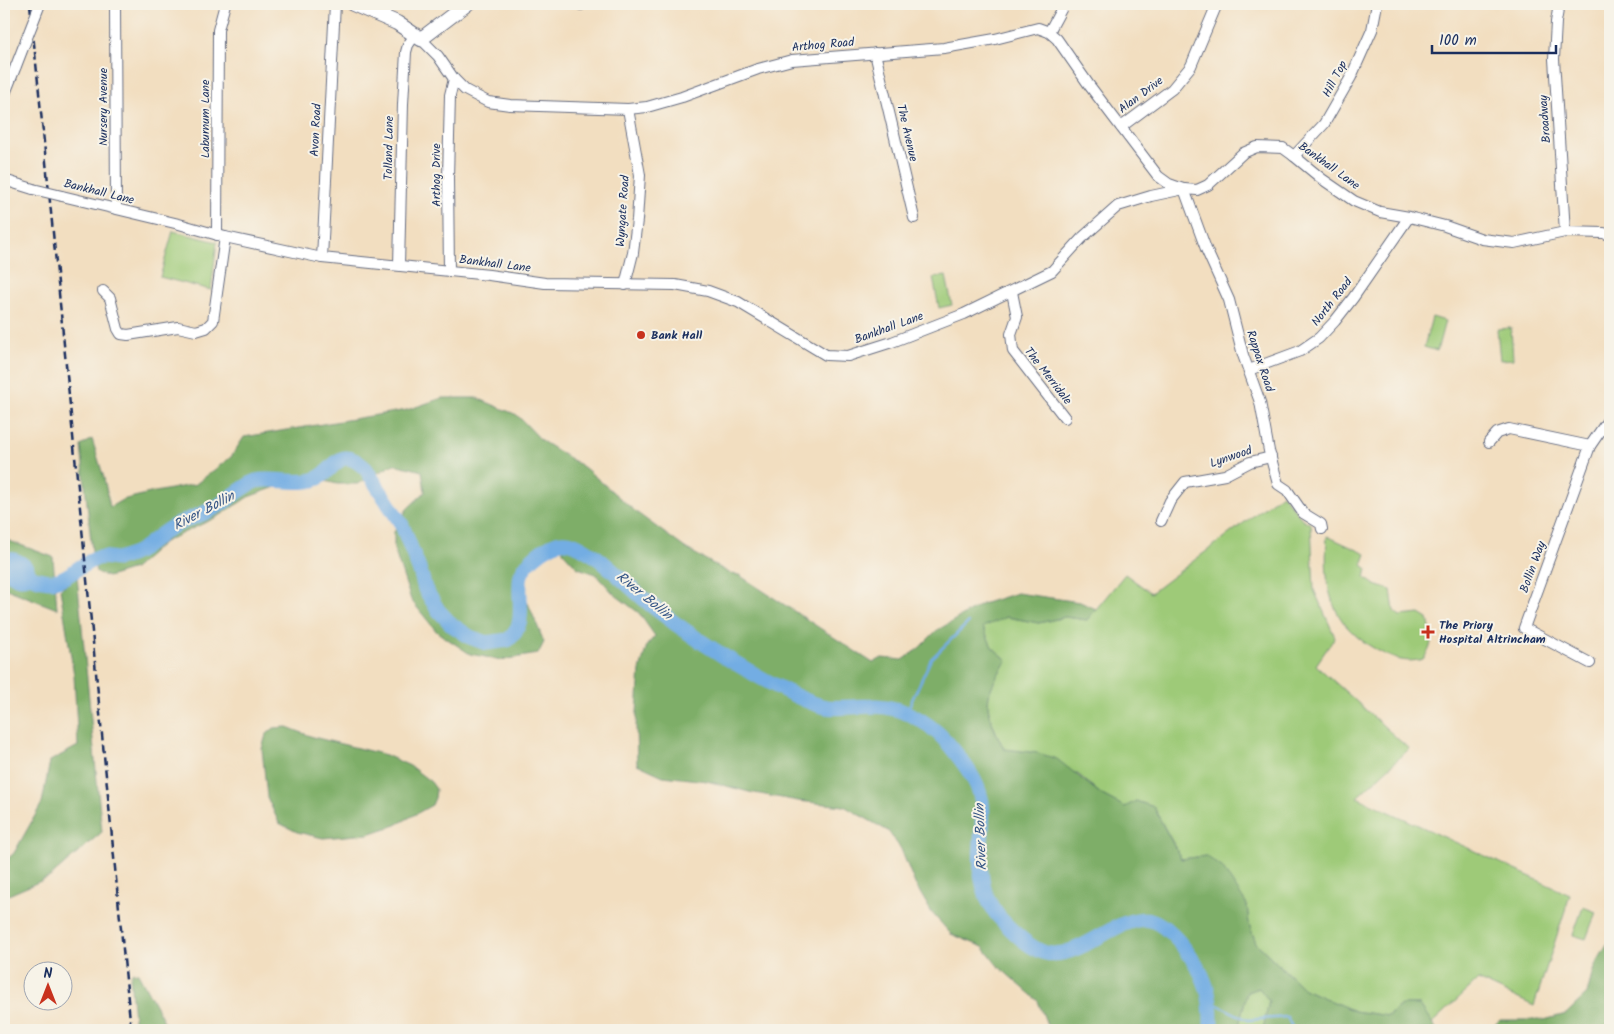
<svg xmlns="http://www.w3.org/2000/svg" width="1614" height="1034" viewBox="0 0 1614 1034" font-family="Kalam,sans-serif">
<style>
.green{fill:#9eca78;stroke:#5c7c6b}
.forest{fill:#7eae68;stroke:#4c6e63}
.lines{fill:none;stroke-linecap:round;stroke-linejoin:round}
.stream{stroke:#73ade3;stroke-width:2.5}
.river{stroke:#73ade3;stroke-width:15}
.minor-casing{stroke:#666c80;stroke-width:12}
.major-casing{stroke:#666c80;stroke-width:16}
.minor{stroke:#fff;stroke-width:10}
.major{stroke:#fff;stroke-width:14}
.rail{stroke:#1b2f5e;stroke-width:2.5;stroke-dasharray:8 4;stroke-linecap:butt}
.minor-bridge-casing{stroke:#666c80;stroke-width:12;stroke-linecap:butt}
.minor-bridge{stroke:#fff;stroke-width:10}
.poi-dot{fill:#c8321e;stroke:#f7f3e8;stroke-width:2}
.labels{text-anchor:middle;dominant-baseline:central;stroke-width:4;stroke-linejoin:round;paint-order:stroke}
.street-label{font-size:12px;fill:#1b2f5e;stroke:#f7f3e8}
.poi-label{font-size:12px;font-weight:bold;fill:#1b2f5e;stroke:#f7f3e8;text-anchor:start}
.water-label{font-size:14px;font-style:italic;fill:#355586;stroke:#f7f3e8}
</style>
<rect width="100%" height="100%" fill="#f7f3e8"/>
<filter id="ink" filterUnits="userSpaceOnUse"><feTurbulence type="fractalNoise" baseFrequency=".02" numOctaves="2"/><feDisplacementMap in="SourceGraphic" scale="10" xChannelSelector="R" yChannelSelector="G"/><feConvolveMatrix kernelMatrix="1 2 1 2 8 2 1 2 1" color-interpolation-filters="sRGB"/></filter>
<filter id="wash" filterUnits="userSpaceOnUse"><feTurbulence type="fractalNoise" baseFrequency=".0096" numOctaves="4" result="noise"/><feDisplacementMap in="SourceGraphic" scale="20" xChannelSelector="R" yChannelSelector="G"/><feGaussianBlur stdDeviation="1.12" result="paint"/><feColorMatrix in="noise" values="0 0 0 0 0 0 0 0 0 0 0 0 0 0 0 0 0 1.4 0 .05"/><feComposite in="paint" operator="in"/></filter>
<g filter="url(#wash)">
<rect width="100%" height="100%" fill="#f2dec0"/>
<g class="green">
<path d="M 173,231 L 217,242 L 211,290 L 160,277 Z"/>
<path d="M 946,276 L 952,305 L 939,308 L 933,278 Z"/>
<path d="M 1432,317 L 1445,321 L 1437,351 L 1424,347 Z"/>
<path d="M 1511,328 L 1513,359 L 1500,360 L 1497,329 Z"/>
<path d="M 1282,494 L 1302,519 L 1311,524 L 1314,590 L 1335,637 L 1316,665 L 1409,749 L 1357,797 L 1570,895 L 1534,1006 L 1478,980 L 1432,1023 L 1420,1005 L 1401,1005 L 1388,1016 L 1354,1011 L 1304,989 L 1256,943 L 1249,924 L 1247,905 L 1206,856 L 1181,859 C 1173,841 1162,825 1154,807 L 1136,801 L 1125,807 L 1102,795 L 1079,775 L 1038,753 L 1004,749 C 998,737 989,718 988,704 C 988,688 999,673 1007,660 L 992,647 L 982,627 L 1007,617 L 1039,623 L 1065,617 L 1087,620 L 1125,574 L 1151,593 Z"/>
<path d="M 1327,536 L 1366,554 L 1362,565 L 1367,569 L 1365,578 L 1375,585 L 1391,590 L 1394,611 L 1400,616 L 1420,614 L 1428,619 C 1432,635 1434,646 1423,659 C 1404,664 1391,658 1375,649 C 1328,622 1324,586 1327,536 Z"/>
<path d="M 1583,907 L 1596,912 L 1586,939 L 1573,935 Z"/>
<path d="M 1260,988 L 1269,1001 L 1263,1030 L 1238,1030 L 1247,992 Z"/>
</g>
<g class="forest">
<path d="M 442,398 L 477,398 L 517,415 L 542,441 L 585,468 L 636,512 L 685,548 L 731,574 L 739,575 L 873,663 L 882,658 L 903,660 L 919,648 L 936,631 L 982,604 L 1017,593 L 1080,602 L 1096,609 L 1087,620 L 1065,617 L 1039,623 L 1007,617 L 983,627 L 992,647 L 1007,660 C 999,673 988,688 988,704 C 988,718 998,737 1004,749 L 1038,753 L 1057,759 L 1102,795 L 1125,807 L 1136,801 L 1154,807 C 1162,825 1172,841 1181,859 L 1206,856 L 1222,867 L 1247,905 L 1249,924 L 1256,943 L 1304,989 L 1354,1011 L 1388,1016 L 1401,1005 L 1420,1005 L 1437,1030 L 1263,1030 L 1269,1001 L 1259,988 L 1247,992 L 1238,1030 L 1049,1030 L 1038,1001 L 998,966 L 983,947 L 951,934 L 932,913 L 915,884 L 901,849 L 888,831 L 844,806 L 798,801 L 749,792 L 707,781 L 663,776 L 637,764 L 636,726 L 640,670 L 647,645 L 655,636 L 639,613 L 614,594 L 596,574 L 578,568 L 563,552 L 563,541 L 550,545 L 526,565 L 521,586 L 544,642 L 538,654 L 501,660 L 470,654 L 437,632 L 411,600 L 394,549 L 394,532 L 407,509 L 425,492 L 422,471 L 394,464 L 358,484 L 337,484 L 306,476 L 248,497 L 219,516 L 164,542 L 134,569 L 108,577 L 96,572 L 92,551 L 81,446 L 92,439 L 104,478 L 110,507 L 122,500 L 150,493 L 196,484 L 231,457 L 244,437 L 407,410 Z"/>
<path d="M 4,539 L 53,557 L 57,609 L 4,588 Z"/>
<path d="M 77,576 L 102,832 L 50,877 L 4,897 L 4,862 L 14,853 L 42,803 L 50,761 L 78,746 L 74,675 L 60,589 Z"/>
<path d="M 287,727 L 313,737 L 386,755 L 410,766 L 431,782 L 436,789 L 435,798 L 432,805 L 396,825 L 368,834 L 323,838 L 297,832 L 279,823 L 267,797 L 262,749 L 266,735 L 274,728 Z"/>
<path d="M 1610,944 L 1610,1030 L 1489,1030 L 1500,1020 L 1544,1020 L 1566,1014 L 1587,994 L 1594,967 L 1607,945 Z"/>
<path d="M 133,972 L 138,973 L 166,1025 L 172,1030 L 135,1030 L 130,976 Z"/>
</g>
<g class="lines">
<g class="stream">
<path d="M 906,713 L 931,659 L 968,623"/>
<path d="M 1210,1001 L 1248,1020 L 1287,1017 L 1293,1029 L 1295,1030"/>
</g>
<g class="river">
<path d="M 4,558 C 17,560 26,563 30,576 C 64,590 67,571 95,559 C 103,555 110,559 117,559 C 125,558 136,553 142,549 C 154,541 163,531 176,525 C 190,518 205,514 218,506 C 226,501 249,483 256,481 C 274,477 294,485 313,480 C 336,474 337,441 366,469 L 402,525 L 421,574 L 425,589 L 438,610 L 452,625 L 470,637 L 486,643 L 508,640 C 529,623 516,598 521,575 C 524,565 534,557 542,551 C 548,547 554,543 561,542 C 572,540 586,550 595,556 C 615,571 632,590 651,605 C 680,628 717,653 749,671 C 768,682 806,703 826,707 C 842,709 859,706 875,706 C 907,707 936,726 955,752 C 966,766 977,781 981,798 C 984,809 982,820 982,830 C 979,860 978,893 999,917 C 1011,930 1032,952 1051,954 C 1076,956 1106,929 1129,922 C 1136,920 1144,918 1150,920 C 1170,925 1199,964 1205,983 C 1211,998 1211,1014 1211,1030"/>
<path d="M 4,570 C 13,576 19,581 30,576"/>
</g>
</g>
</g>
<g filter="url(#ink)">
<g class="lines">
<g class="minor-casing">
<g id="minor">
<path d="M 115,4 L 116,209"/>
<path d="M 580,4 L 581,5"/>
<path d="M 1559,4 L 1556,22 L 1554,59 L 1565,232"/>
<path d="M 1049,32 L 1064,4"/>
<path d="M 421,39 L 438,56 L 454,79 L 465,90 L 488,102 L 510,105 L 628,109 L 647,107 L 682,97 L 758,69 L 792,60 L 944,48 L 995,39 L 1038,28 L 1049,32 L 1057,39 L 1089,85 L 1158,176 L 1169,184 L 1183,189"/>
<path d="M 875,53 L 914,218"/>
<path d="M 4,96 L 16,66"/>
<path d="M 1121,127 L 1172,89 L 1191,66 L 1217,4"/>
<path d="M 1294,156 L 1324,124 L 1351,77 L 1372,30 L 1377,4"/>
<path d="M 4,180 L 33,189"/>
<path d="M 1184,189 L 1206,249 L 1229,300 L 1243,355 L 1260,402 L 1269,451 L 1278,484 L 1287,490 L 1303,513 L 1321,524 L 1322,529"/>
<path d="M 62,196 L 179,224 L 225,237 L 322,258 L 489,275 L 545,283 L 675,285 L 708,291 L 738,302 L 826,355 L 848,356 L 892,342 L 964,314 L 1052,271 L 1082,238 L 1118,206 L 1151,196 L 1184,189 L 1197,190 L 1208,185 L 1243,153 L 1257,147 L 1283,148 L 1294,156 L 1322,179 L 1354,201 L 1380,212 L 1409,217 L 1445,226 L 1482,239 L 1514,243 L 1565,232 L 1604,233 L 1610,236"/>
<path d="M 217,235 L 218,30 L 225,4"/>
<path d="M 322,258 L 335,4"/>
<path d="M 399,265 L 403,104 L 406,52 L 408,45 L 415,35"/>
<path d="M 449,271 L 448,178 L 450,95 L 454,79"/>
<path d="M 625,285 L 633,253 L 637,220 L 640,175 L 628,109"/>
<path d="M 103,291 L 110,298 L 118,329 L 121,334 L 128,335 L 178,327 L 196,331 L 206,328 L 213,321 L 225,237"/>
<path d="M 1012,292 L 1017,317 L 1011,334 L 1013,351 L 1065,418"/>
<path d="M 1249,370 L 1300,351 L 1319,338 L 1335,321 L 1353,298 L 1409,217"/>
<path d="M 1489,442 L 1497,433 L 1509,429 L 1590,446"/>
<path d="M 1161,521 L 1170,501 L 1185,482 L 1225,475 L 1250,462 L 1271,457"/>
<path d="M 1590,663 L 1524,628 L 1590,446 L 1610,417"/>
</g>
</g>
<g class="major-casing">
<path id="major" d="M 353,4 L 397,23 L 421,39 L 467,4"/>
</g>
<use href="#minor" class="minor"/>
<use href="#major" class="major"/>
<path class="rail" d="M 30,4 C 65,346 97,688 131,1030"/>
<g class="minor-bridge-casing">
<g id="minor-bridge">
<path d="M 16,66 L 40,4"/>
<path d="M 33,189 L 62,196"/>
</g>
</g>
<use href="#minor-bridge" class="minor-bridge"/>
</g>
</g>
<g class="poi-dot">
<circle cx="641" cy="335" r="5"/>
<path d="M1425.5 624.5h5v5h5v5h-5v5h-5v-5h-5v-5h5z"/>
</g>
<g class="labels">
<g class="street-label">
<text transform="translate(823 45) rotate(-5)">Arthog Road</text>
<text transform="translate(1335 79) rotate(-62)">Hill Top</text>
<text transform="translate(1141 95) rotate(-37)">Alan Drive</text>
<text transform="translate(103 107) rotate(-90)">Nursery Avenue</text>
<text transform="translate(205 119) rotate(-90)">Laburnum Lane</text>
<text transform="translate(1545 119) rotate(-94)">Broadway</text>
<text transform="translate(316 130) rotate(-87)">Avon Road</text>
<text transform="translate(907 133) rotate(77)">The Avenue</text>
<text transform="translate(389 148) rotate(-89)">Tolland Lane</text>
<text transform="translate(1329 166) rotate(36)">Bankhall Lane</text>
<text transform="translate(436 175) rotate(-90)">Arthog Drive</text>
<text transform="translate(99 192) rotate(14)">Bankhall Lane</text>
<text transform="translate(623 211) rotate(-86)">Wyngate Road</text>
<text transform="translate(495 264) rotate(7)">Bankhall Lane</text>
<text transform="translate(1332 302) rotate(-52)">North Road</text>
<text transform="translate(889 328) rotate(-20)">Bankhall Lane</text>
<text transform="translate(1260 361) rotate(72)">Rappax Road</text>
<text transform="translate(1048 376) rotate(52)">The Merridale</text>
<text transform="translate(1231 457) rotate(-19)">Lynwood</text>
<text transform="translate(1533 567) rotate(-70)">Bollin Way</text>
</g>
<g class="poi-label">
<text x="651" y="335">Bank Hall</text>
<text x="1439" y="625">The Priory<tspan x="1439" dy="14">Hospital Altrincham</tspan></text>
</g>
<g class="water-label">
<text transform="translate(204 511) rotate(-28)">River Bollin</text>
<text transform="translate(644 596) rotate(39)">River Bollin</text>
<text transform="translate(981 837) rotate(-92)">River Bollin</text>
</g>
</g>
<rect width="1614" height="1034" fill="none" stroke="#f7f3e8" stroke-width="20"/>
<g transform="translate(48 986)"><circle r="24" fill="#f7f3e8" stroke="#9fa5b1"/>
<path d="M0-4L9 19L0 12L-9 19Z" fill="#c8321e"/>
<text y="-8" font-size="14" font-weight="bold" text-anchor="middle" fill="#1b2f5e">N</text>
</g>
<path d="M1432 45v8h124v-8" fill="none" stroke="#1b2f5e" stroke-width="2.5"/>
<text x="1439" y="45" font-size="15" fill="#1b2f5e" stroke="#f7f3e8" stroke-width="4" paint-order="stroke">100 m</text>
</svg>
